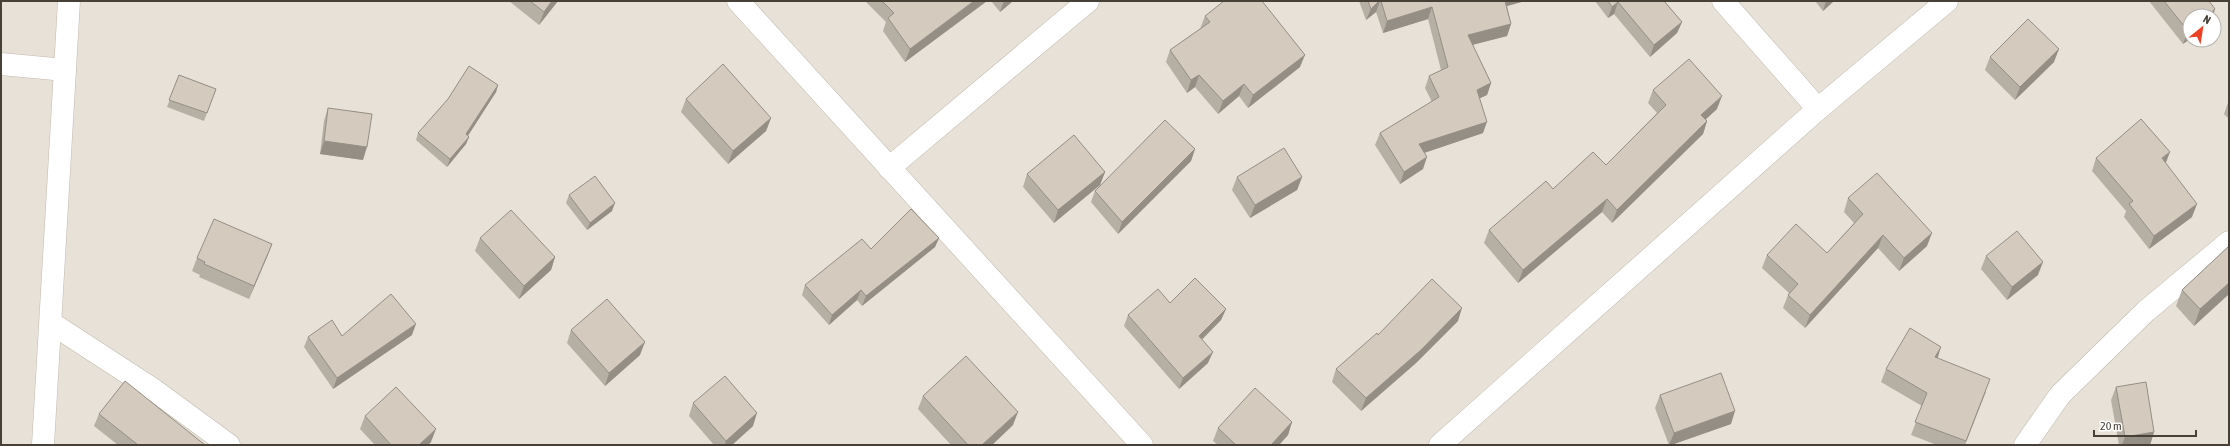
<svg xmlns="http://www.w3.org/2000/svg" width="2230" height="446" viewBox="0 0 2230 446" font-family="'Asap Condensed',sans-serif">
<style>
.residential{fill:#e7e1d7;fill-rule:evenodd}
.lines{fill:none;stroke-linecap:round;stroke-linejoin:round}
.minor-casing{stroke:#c1baae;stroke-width:23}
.minor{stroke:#fff;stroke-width:22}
.wall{fill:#b6afa3}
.shaded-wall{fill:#948e85}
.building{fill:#d4cbbe;stroke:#948e85}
</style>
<rect width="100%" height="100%" fill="#f3f0e8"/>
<path class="residential" d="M 1,1 L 2229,1 L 2229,445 L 1,445 ZM 2190,16 L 2214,16 L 2214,40 L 2190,40 Z"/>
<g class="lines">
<g class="minor-casing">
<g id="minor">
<path d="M 738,1 L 1142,445"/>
<path d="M 1723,1 L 1818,109"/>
<path d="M 1,64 L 65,70"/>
<path d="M 889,168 L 1088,1"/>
<path d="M 51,323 L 154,390 L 229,445"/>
<path d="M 43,445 L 69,1"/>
<path d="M 1440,445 L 1818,109 L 1947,1"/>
<path d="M 2025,445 L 2060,395 L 2146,311 L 2229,242"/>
</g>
</g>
<use href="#minor" class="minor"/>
</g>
<g class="wall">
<path d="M 509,1 L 558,1 L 539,25 Z"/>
<path d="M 865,1 L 987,1 L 905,62 L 883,31 L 886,22 Z"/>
<path d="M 991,1 L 1013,1 L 1000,12 Z"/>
<path d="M 1359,1 L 1525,1 L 1507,6 L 1511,24 L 1507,36 L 1472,45 L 1491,83 L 1487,95 L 1479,98 L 1483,133 L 1424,153 L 1423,169 L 1400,184 L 1375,145 L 1380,133 L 1432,102 L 1425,88 L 1429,76 L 1441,70 L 1428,19 L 1383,33 L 1376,12 L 1366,20 Z"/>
<path d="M 1595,1 L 1664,1 L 1682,22 L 1677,33 L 1650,57 L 1614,14 L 1608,18 Z"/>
<path d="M 1815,1 L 1834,1 L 1823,11 Z"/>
<path d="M 2149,1 L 2209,1 L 2190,39 L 2183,44 Z"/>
<path d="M 1205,16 L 1300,67 L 1248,108 L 1239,96 L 1218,114 L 1195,87 L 1187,93 L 1166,62 L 1170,50 L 1200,29 Z"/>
<path d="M 1990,57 L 2054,62 L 2015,100 L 1985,70 Z"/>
<path d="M 179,75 L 216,89 L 204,121 L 167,107 Z"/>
<path d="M 498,85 L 496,92 L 468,135 L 469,137 L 466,144 L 447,167 L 416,140 L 418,133 Z"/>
<path d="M 1653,90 L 1717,109 L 1706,119 L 1707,121 L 1703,134 L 1612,223 L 1602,212 L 1518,283 L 1484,243 L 1489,230 L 1553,189 L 1606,165 L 1657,113 L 1648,103 Z"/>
<path d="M 686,99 L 771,118 L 766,131 L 728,164 L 681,112 Z"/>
<path d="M 2229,100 L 2229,119 L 2224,114 Z"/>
<path d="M 328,108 L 363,160 L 320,154 L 324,121 Z"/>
<path d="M 1195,149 L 1191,161 L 1118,234 L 1091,202 L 1095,191 Z"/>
<path d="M 2096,158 L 2166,163 L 2192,217 L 2149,249 L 2124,217 L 2126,211 L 2092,171 Z"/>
<path d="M 1105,172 L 1100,185 L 1054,223 L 1023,187 L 1027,174 Z"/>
<path d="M 1237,177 L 1302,177 L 1297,190 L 1250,218 L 1232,190 Z"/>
<path d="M 569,195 L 612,211 L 587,230 L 566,203 Z"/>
<path d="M 1848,198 L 1927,246 L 1899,271 L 1878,248 L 1805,328 L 1783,308 L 1788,295 L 1789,293 L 1762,268 L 1767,255 L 1827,253 L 1854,223 L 1844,212 Z"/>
<path d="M 480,238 L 555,257 L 551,270 L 519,299 L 475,251 Z"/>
<path d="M 939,238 L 935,247 L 862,306 L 857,300 L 829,325 L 802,295 L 805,285 L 871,249 Z"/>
<path d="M 272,244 L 267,257 L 249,299 L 199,277 L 200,275 L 192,271 L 197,258 Z"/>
<path d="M 2229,246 L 2229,294 L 2194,326 L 2176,306 L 2182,290 Z"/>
<path d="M 1986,256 L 2038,275 L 2007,300 L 1981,269 Z"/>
<path d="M 1170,303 L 1226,309 L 1221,320 L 1202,340 L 1208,363 L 1179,389 L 1124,326 L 1128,315 Z"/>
<path d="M 1458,321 L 1416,363 L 1361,411 L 1332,382 L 1336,369 L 1378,335 Z"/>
<path d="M 571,330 L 640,355 L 605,386 L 567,343 Z"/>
<path d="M 412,335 L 333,389 L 304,347 L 308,337 Z"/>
<path d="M 1937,358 L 1986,392 L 1965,445 L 1937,445 L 1911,435 L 1922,406 L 1881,382 L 1886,369 Z"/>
<path d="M 2116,387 L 2154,432 L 2150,445 L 2119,445 L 2111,400 Z"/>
<path d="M 1660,395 L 1731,424 L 1671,445 L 1669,445 L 1655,408 Z"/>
<path d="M 923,396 L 1013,425 L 992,445 L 951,445 L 918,409 Z"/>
<path d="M 693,403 L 753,426 L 732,445 L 714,445 L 689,416 Z"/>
<path d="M 99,414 L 205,445 L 118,445 L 94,426 Z"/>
<path d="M 365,416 L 431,442 L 428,445 L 375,445 L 360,429 Z"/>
<path d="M 1292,422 L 1288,435 L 1279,445 L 1218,445 L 1213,441 L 1218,428 Z"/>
</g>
<g class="shaded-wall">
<path d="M 552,1 L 558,1 L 539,25 L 544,12 Z"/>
<path d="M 974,1 L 987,1 L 905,62 L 910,49 Z"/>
<path d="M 1004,1 L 1013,1 L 1000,12 Z"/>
<path d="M 1379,1 L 1380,1 L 1376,12 L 1366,20 L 1371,9 Z"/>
<path d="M 1503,1 L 1525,1 L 1500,8 Z"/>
<path d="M 1826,1 L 1834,1 L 1823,11 Z"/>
<path d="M 1618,2 L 1614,14 L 1608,18 L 1612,7 Z"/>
<path d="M 1432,7 L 1428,19 L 1383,33 L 1387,21 Z"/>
<path d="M 2215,9 L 2213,16 L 2207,16 Z"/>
<path d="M 1682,22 L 1677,33 L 1650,57 L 1654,45 Z"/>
<path d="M 1511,24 L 1507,36 L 1464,47 L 1468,35 Z"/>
<path d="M 2190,29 L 2190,39 L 2183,44 L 2188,31 Z"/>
<path d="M 2059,49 L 2054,62 L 2015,100 L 2020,87 Z"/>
<path d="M 1305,55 L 1300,67 L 1248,108 L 1253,95 Z"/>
<path d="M 1199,75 L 1195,87 L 1187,93 L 1191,80 Z"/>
<path d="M 1491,83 L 1487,95 L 1472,102 L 1477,90 Z"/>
<path d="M 1244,84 L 1239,96 L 1218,114 L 1223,101 Z"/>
<path d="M 498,85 L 496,92 L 464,142 L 466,134 Z"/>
<path d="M 1722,96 L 1717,109 L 1696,128 L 1701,115 Z"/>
<path d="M 771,118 L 766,131 L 728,164 L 733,151 Z"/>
<path d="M 1707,121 L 1703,134 L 1612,223 L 1617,210 Z"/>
<path d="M 1487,122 L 1483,133 L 1415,156 L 1419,144 Z"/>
<path d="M 469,137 L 466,144 L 447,167 L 450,159 Z"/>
<path d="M 324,141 L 367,147 L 363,160 L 320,154 Z"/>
<path d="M 1195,149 L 1191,161 L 1118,234 L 1122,222 Z"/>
<path d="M 2170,152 L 2165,165 L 2162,158 Z"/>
<path d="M 1427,157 L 1423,169 L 1400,184 L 1404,172 Z"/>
<path d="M 1105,172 L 1100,185 L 1054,223 L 1058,210 Z"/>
<path d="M 1302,177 L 1297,190 L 1250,218 L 1255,205 Z"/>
<path d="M 1607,199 L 1602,212 L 1518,283 L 1523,270 Z"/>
<path d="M 615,203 L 612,211 L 587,230 L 590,223 Z"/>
<path d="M 2197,204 L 2192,217 L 2149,249 L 2154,236 Z"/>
<path d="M 1932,233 L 1927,246 L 1899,271 L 1904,258 Z"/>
<path d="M 1883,235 L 1878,248 L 1805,328 L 1810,315 Z"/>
<path d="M 939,238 L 935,247 L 862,306 L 866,296 Z"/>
<path d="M 272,244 L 267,257 L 249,299 L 254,286 Z"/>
<path d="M 555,257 L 551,270 L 519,299 L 524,286 Z"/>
<path d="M 2043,262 L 2038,275 L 2007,300 L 2012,287 Z"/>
<path d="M 2229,283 L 2229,294 L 2194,326 L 2200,309 Z"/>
<path d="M 861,290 L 857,300 L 829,325 L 832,315 Z"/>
<path d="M 1462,308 L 1458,321 L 1416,363 L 1361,411 L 1366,398 Z"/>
<path d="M 1226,309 L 1221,320 L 1194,347 L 1199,336 Z"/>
<path d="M 416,324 L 412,335 L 333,389 L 337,378 Z"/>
<path d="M 645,342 L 640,355 L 605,386 L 609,373 Z"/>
<path d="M 1941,347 L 1937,360 L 1935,357 Z"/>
<path d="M 1213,352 L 1208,363 L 1179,389 L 1183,378 Z"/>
<path d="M 1735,411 L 1731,424 L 1671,445 L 1669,445 L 1674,433 Z"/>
<path d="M 1018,412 L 1013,425 L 992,445 L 982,445 Z"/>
<path d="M 757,413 L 753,426 L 732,445 L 725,445 L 726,441 Z"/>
<path d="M 1292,422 L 1288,435 L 1279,445 L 1271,445 Z"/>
<path d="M 436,429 L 431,442 L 428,445 L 419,445 Z"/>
<path d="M 2154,432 L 2150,445 L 2122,445 L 2125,437 Z"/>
</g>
<g class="building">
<path d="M 530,1 L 552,1 L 544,12 Z"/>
<path d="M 882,1 L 974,1 L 910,49 L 888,18 L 894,13 Z"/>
<path d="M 1224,1 L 1262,1 L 1305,55 L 1253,95 L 1244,84 L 1223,101 L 1199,75 L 1191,80 L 1170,50 L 1210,22 L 1205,16 Z"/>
<path d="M 1368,1 L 1379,1 L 1371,9 Z"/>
<path d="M 1381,1 L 1505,1 L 1511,24 L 1468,35 L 1491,83 L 1477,90 L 1487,122 L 1419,144 L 1427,157 L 1404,172 L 1380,133 L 1439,97 L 1429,76 L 1448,67 L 1432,7 L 1387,21 Z"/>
<path d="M 1608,1 L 1664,1 L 1682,22 L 1654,45 L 1618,2 L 1612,7 Z"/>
<path d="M 2164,1 L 2209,1 L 2215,9 L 2207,16 L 2190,16 L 2190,29 L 2188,31 Z"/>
<path d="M 2028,19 L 2059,49 L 2020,87 L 1990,57 Z"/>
<path d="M 1689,59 L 1722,96 L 1701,115 L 1707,121 L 1617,210 L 1607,199 L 1523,270 L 1489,230 L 1546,181 L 1553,189 L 1593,152 L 1606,165 L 1666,105 L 1653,90 Z"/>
<path d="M 723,64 L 771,118 L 733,151 L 686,99 Z"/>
<path d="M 469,66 L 498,85 L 466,134 L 469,137 L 450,159 L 418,133 L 448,99 Z"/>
<path d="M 179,75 L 216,89 L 207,113 L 169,100 Z"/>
<path d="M 328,108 L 372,114 L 367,147 L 324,141 Z"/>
<path d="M 2141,119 L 2170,152 L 2162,158 L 2197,204 L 2154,236 L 2129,204 L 2133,201 L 2096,158 Z"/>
<path d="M 1165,120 L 1195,149 L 1122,222 L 1095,191 Z"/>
<path d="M 1074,135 L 1105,172 L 1058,210 L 1027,174 Z"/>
<path d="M 1284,148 L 1302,177 L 1255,205 L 1237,177 Z"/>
<path d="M 1877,173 L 1932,233 L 1904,258 L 1883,235 L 1810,315 L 1788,295 L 1798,284 L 1767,255 L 1796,224 L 1827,253 L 1863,214 L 1848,198 Z"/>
<path d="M 595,176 L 615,203 L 590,223 L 569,195 Z"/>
<path d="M 911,209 L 939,238 L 866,296 L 861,290 L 832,315 L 805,285 L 862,239 L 871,249 Z"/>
<path d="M 511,210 L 555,257 L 524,286 L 480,238 Z"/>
<path d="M 214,219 L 272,244 L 254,286 L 204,264 L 205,262 L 197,258 Z"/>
<path d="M 2017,231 L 2043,262 L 2012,287 L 1986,256 Z"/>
<path d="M 2229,246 L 2229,283 L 2200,309 L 2182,290 Z"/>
<path d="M 1195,278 L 1226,309 L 1199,336 L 1213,352 L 1183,378 L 1128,315 L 1158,289 L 1170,303 Z"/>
<path d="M 1432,279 L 1462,308 L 1421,350 L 1366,398 L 1336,369 L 1377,333 L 1378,335 Z"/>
<path d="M 391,294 L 416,324 L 337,378 L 308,337 L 332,320 L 342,336 Z"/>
<path d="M 607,299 L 645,342 L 609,373 L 571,330 Z"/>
<path d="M 1910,328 L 1941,347 L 1935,357 L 1990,379 L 1966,441 L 1915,422 L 1927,393 L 1886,369 Z"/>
<path d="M 966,356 L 1018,412 L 982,445 L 968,445 L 923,396 Z"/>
<path d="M 1721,373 L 1735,411 L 1674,433 L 1660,395 Z"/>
<path d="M 725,376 L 757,413 L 726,441 L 693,403 Z"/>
<path d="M 125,381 L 205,445 L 138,445 L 99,414 Z"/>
<path d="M 2146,382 L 2154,432 L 2125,437 L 2116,387 Z"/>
<path d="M 396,387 L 436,429 L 419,445 L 391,445 L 365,416 Z"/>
<path d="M 1255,388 L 1292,422 L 1271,445 L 1236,445 L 1218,428 Z"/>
</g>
<rect width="2230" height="446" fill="none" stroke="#464037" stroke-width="4"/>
<g transform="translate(2202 28) rotate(30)"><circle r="19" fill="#ffffff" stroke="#b5b3af"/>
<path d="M0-3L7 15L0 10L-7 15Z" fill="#ed4125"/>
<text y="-6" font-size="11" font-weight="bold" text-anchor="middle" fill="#464037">N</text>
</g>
<path d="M2094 430v6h102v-6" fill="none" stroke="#464037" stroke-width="2"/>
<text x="2100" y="430" font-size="12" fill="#464037" stroke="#ffffff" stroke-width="3" paint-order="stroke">20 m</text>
</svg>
